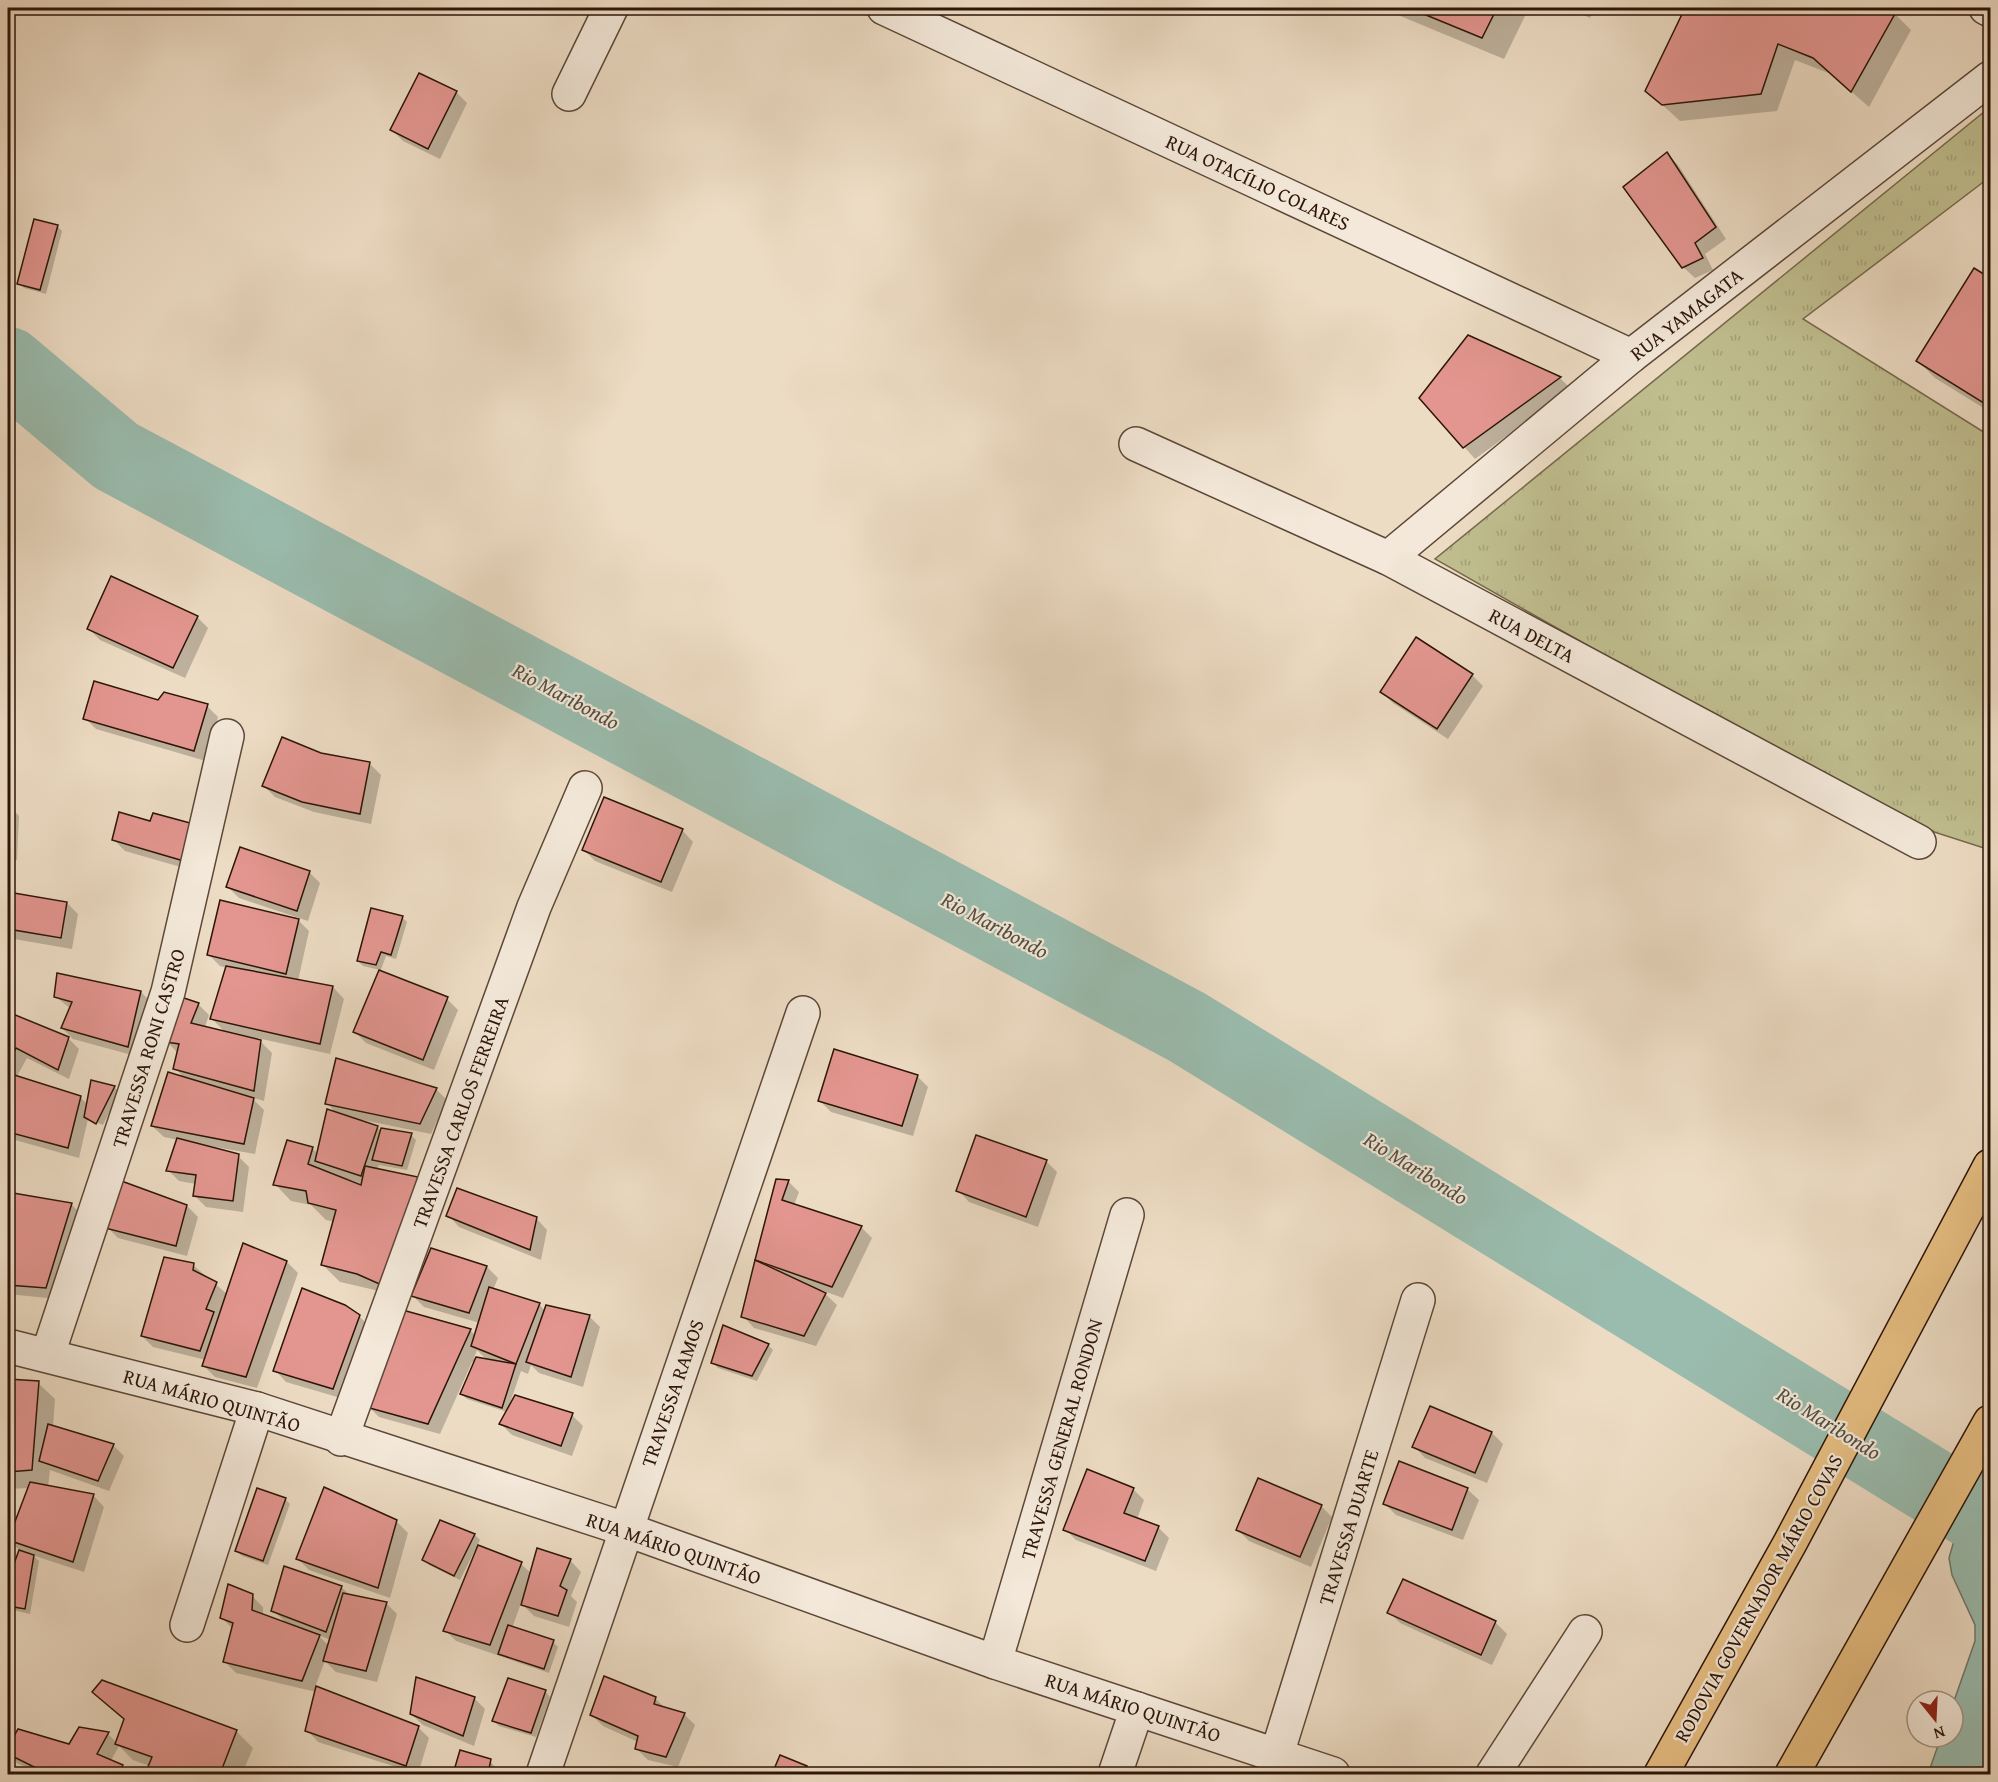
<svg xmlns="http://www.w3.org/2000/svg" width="1998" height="1782" viewBox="0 0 1998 1782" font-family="'Gentium Book Plus',serif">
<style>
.grass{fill:url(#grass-tufts);stroke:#766a4c;stroke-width:1.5}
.water{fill:#9abcae;stroke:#6e796c;stroke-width:1.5}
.shadow{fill:#0003;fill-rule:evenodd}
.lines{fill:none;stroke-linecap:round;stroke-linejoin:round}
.river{stroke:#9abcae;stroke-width:76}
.building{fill:#e39690;stroke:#2c1508;stroke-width:1.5}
.minor-casing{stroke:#5c4737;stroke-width:36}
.highway-casing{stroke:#2c1508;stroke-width:36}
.minor{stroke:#f3e8d9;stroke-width:33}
.highway{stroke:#e6be82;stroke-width:33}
.labels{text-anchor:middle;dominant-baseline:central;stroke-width:4.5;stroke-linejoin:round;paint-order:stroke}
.street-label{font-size:20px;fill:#2c1508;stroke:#f3e8d9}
.water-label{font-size:21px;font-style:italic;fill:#524f42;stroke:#f3e8d9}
</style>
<defs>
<pattern id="grass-tufts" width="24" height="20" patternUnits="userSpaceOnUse" patternTransform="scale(1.5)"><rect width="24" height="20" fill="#c0be8f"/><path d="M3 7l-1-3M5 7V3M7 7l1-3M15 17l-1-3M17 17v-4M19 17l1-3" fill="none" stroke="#a5a27a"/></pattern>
</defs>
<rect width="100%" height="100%" fill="#eddcc4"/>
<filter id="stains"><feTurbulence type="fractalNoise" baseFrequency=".00333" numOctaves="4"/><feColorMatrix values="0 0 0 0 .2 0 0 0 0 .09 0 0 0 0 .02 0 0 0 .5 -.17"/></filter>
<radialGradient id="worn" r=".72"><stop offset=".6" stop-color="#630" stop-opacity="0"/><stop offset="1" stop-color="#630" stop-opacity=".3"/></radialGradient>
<path class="grass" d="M 1990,107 L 1990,177 L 1803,319 L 1990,436 L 1990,850 L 1894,819 L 1435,559 Z"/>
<path class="water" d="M 1990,1480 L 1990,1774 L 1928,1774 L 1941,1737 L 1953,1737 L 1953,1704 L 1975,1641 L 1975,1625 L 1952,1575 L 1949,1558 L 1953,1544 Z"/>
<g class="shadow">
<path d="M 1381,8 L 1529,8 L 1504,59 Z"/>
<path d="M 1568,8 L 1595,8 L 1590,18 Z"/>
<path d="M 1687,8 L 1878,8 L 1895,14 L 1911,30 L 1869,107 L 1831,74 L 1795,60 L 1777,111 L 1680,121 L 1647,91 Z"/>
<path d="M 456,92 L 467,103 L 440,159 L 403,141 L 392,130 Z"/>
<path d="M 1667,154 L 1678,165 L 1726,239 L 1705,254 L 1713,270 L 1695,278 L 1683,267 Z"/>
<path d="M 57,226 L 62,231 L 46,294 L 24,288 L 19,283 Z"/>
<path d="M 1974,270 L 1990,280 L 1990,412 L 1935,378 L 1918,361 Z"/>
<path d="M 1468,337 L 1560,378 L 1571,389 L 1475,459 L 1421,398 Z"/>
<path d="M 197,617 L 208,628 L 185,678 L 100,640 L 89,629 Z"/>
<path d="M 1472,675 L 1483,686 L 1448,739 L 1393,703 L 1382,692 Z"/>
<path d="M 158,701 L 207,706 L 218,717 L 206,761 L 96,729 L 85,718 Z"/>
<path d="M 370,764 L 381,775 L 371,824 L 314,812 L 275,797 L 264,786 Z"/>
<path d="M 8,804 L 19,816 L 17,860 L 8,859 Z"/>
<path d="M 121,814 L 205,874 L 125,851 L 114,840 Z"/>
<path d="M 682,830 L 693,842 L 672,892 L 595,861 L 584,850 Z"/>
<path d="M 309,872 L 320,883 L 308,921 L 239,898 L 228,887 Z"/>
<path d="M 8,894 L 67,903 L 78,914 L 72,949 L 8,938 Z"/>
<path d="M 295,917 L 309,931 L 298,981 L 333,987 L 344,999 L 330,1054 L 257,1038 L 272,1053 L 264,1101 L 251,1097 L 264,1110 L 255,1154 L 209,1146 L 208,1148 L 238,1156 L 249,1167 L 243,1212 L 206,1207 L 195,1196 L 196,1184 L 179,1181 L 168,1170 L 178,1140 L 164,1137 L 152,1126 L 185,1079 L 175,1068 L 178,1053 L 167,1042 L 198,1004 L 209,1015 L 205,1027 L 226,1033 L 212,1019 L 227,968 L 220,966 L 209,955 Z"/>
<path d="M 402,917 L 407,922 L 396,959 L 386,956 L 380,972 L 447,999 L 458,1010 L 434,1070 L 366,1043 L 355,1032 L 380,970 L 363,966 L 358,961 Z"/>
<path d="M 141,992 L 152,1003 L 139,1057 L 73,1039 L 62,1028 L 71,1009 L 55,996 Z"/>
<path d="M 8,1014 L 68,1038 L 79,1049 L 69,1079 L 27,1058 L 16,1078 L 80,1097 L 88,1105 L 114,1087 L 119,1092 L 103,1125 L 88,1119 L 79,1158 L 8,1138 L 8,1075 L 15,1077 L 16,1075 L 8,1072 Z"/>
<path d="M 917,1076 L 928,1087 L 913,1136 L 831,1112 L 820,1101 Z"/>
<path d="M 436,1089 L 447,1100 L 431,1134 L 363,1120 L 362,1122 L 377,1127 L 382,1132 L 411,1135 L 416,1140 L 407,1170 L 379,1165 L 377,1170 L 417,1179 L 434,1195 L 400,1301 L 375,1290 L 340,1282 L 323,1265 L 335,1222 L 326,1220 L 311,1205 L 291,1201 L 275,1184 L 312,1148 L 318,1154 L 337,1114 L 327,1103 ZM 348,1179 L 363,1184 L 362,1187 L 348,1181 Z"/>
<path d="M 1046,1161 L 1057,1172 L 1038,1227 L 969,1202 L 958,1190 Z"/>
<path d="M 777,1181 L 788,1181 L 799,1192 L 794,1205 L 861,1227 L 872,1238 L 843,1298 L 821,1290 L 837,1305 L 816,1346 L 754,1328 L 743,1316 Z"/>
<path d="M 14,1195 L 72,1205 L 83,1216 L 57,1299 L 8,1294 L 8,1222 Z"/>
<path d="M 187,1206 L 198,1217 L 187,1256 L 118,1238 L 107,1227 Z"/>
<path d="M 448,1215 L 536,1218 L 547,1230 L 541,1260 L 459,1227 Z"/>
<path d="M 432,1250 L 487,1267 L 498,1278 L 493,1290 L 539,1304 L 545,1311 L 589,1316 L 600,1327 L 583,1387 L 539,1373 L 531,1365 L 528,1374 L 521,1371 L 509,1406 L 572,1415 L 583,1426 L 572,1456 L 512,1435 L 501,1424 L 507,1412 L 467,1399 L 461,1394 L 475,1363 L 472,1362 L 440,1434 L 379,1417 L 368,1406 L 470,1330 L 476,1336 L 480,1323 L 424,1307 L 413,1296 ZM 477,1350 L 487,1360 L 474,1358 Z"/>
<path d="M 287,1262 L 298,1273 L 257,1388 L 215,1377 L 204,1366 L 206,1360 L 153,1347 L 142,1336 L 193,1265 L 227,1294 Z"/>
<path d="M 359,1316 L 370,1327 L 344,1399 L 286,1382 L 275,1370 Z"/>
<path d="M 768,1345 L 773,1350 L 757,1381 L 718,1368 L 713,1363 Z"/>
<path d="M 8,1380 L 38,1383 L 55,1399 L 53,1427 L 113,1445 L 124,1456 L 109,1491 L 50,1470 L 48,1487 L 93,1495 L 104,1507 L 84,1572 L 32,1555 L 39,1561 L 30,1614 L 8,1609 L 8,1574 L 12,1573 L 20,1551 L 9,1540 L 30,1488 L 8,1489 Z"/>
<path d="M 1431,1408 L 1492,1433 L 1503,1444 L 1487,1483 L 1425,1458 L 1414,1446 Z"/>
<path d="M 325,1489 L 397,1522 L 408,1533 L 390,1598 L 309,1570 L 298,1559 Z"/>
<path d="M 1133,1489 L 1144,1500 L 1137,1519 L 1158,1527 L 1169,1538 L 1156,1571 L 1076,1540 L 1065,1529 Z"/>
<path d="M 1467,1489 L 1479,1500 L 1463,1540 L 1396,1515 L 1385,1504 Z"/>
<path d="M 285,1499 L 290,1504 L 268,1565 L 242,1556 L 236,1551 Z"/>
<path d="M 1321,1506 L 1332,1517 L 1311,1567 L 1249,1541 L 1238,1530 Z"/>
<path d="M 440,1522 L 475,1535 L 480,1540 L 477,1546 L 521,1564 L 532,1574 L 570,1560 L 581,1572 L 571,1596 L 577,1602 L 569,1627 L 534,1616 L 521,1603 L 512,1628 L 553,1642 L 558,1647 L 549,1673 L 456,1641 L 445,1630 L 479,1547 L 477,1546 L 460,1580 L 429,1565 L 424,1560 Z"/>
<path d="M 1404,1581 L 1496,1623 L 1507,1634 L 1492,1665 L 1400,1623 L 1389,1612 Z"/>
<path d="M 341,1587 L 351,1596 L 386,1603 L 397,1614 L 377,1682 L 336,1672 L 325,1661 L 315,1687 L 418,1727 L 429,1738 L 418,1774 L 318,1742 L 307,1730 L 316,1692 L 236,1673 L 225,1662 L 233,1629 L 221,1617 L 252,1596 L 263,1607 L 263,1615 L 287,1624 L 273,1610 ZM 318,1635 L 331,1640 L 329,1646 Z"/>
<path d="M 545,1691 L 550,1697 L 536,1737 L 499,1726 L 494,1721 Z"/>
<path d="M 94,1692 L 236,1731 L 253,1748 L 242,1774 L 147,1774 L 150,1766 L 133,1760 L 119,1746 L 110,1762 L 122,1767 L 129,1774 L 40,1774 L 17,1763 L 8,1753 L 19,1731 L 70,1746 L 80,1728 L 108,1734 L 117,1743 L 125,1721 Z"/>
<path d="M 474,1698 L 485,1709 L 474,1746 L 423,1725 L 411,1714 Z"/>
<path d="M 655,1698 L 666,1709 L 684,1714 L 695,1725 L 678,1767 L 648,1760 L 637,1749 L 638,1742 L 603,1726 L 592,1715 Z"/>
<path d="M 461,1752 L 490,1761 L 501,1774 L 454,1774 Z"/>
<path d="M 781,1757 L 806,1767 L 813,1774 L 774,1774 Z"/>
</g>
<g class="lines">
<path class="river" d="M 8,365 L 116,456 L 1187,1027 L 1971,1510"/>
</g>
<g class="building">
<path d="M 1409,8 L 1497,8 L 1482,38 Z"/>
<path d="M 1685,8 L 1882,8 L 1896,12 L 1851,92 L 1813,58 L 1778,44 L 1761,94 L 1662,105 L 1645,91 Z"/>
<path d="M 419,73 L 457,91 L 428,149 L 390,130 Z"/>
<path d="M 1667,152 L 1716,227 L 1695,243 L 1703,258 L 1682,268 L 1623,187 Z"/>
<path d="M 34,219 L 58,225 L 40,290 L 17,284 Z"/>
<path d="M 1974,268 L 1990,278 L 1990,407 L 1916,361 Z"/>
<path d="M 1468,335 L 1561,377 L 1463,448 L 1419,398 Z"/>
<path d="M 111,576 L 198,616 L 173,668 L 87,629 Z"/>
<path d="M 1416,637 L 1473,674 L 1437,729 L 1380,692 Z"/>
<path d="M 94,681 L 158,700 L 164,692 L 208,704 L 194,751 L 83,719 Z"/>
<path d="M 282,737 L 321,753 L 370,762 L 360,814 L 302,802 L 262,786 Z"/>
<path d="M 604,797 L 683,829 L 661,882 L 582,850 Z"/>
<path d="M 119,812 L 150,821 L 153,813 L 205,827 L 194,864 L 112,840 Z"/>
<path d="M 240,847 L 310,871 L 297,911 L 226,887 Z"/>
<path d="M 8,892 L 67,902 L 61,938 L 8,929 Z"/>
<path d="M 220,900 L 299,919 L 286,974 L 207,955 Z"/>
<path d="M 371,908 L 403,916 L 391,955 L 381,952 L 376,965 L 357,961 Z"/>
<path d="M 226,966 L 333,986 L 320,1044 L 210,1019 Z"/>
<path d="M 379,970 L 448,997 L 423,1060 L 353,1032 Z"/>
<path d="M 57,973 L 141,991 L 128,1047 L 61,1028 L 72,1002 L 54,997 Z"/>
<path d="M 178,996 L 199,1003 L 191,1023 L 261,1040 L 254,1091 L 173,1069 L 179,1044 L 165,1042 Z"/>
<path d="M 8,1012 L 69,1037 L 58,1070 L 16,1048 L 8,1063 Z"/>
<path d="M 834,1049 L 918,1075 L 902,1126 L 818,1101 Z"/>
<path d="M 336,1058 L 437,1088 L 420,1124 L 325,1104 Z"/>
<path d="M 168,1072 L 254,1098 L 244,1144 L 151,1126 Z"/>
<path d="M 8,1073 L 81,1096 L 68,1148 L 8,1132 Z"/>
<path d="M 91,1080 L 115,1086 L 96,1124 L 84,1117 Z"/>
<path d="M 327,1109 L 378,1126 L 361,1176 L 315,1161 Z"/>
<path d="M 381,1128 L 412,1133 L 402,1166 L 372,1160 Z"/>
<path d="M 976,1135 L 1047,1160 L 1026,1217 L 956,1191 Z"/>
<path d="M 177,1138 L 239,1154 L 233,1201 L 193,1196 L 196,1175 L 166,1171 Z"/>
<path d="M 287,1140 L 313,1147 L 308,1164 L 361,1185 L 365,1166 L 418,1177 L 384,1286 L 357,1274 L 321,1265 L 336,1210 L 308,1203 L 306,1191 L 273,1185 Z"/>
<path d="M 116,1179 L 187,1205 L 176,1246 L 105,1228 Z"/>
<path d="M 776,1179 L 789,1180 L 782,1200 L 862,1226 L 832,1287 L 755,1260 Z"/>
<path d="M 457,1188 L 537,1217 L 530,1250 L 446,1216 Z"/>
<path d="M 13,1193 L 72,1203 L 46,1288 L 8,1285 L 8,1216 Z"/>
<path d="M 243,1243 L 287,1261 L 246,1377 L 202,1366 Z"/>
<path d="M 431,1248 L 487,1266 L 469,1313 L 411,1296 Z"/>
<path d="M 164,1257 L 194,1263 L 193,1270 L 217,1282 L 206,1309 L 214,1312 L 200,1351 L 141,1336 Z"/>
<path d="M 755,1260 L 826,1293 L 804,1336 L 741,1317 Z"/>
<path d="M 489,1287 L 540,1303 L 516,1364 L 471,1346 Z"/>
<path d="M 302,1288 L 345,1305 L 360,1315 L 333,1389 L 273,1371 Z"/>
<path d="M 546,1305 L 590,1315 L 571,1377 L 526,1362 Z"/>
<path d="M 399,1309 L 471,1329 L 428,1424 L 366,1407 Z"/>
<path d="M 723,1325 L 769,1344 L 752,1376 L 711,1363 Z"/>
<path d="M 476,1357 L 516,1364 L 502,1408 L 460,1394 Z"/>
<path d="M 8,1379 L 39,1381 L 32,1470 L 8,1472 Z"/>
<path d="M 515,1395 L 573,1413 L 561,1446 L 499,1424 Z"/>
<path d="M 1430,1406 L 1492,1432 L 1475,1473 L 1412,1447 Z"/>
<path d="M 48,1424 L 114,1444 L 98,1481 L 39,1461 Z"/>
<path d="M 1399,1461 L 1468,1488 L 1452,1530 L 1383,1504 Z"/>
<path d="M 1087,1469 L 1134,1488 L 1124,1513 L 1159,1526 L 1145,1561 L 1063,1530 Z"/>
<path d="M 1258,1478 L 1322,1505 L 1300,1557 L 1236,1530 Z"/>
<path d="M 30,1482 L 94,1494 L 73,1562 L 8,1540 Z"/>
<path d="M 324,1487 L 397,1520 L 378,1588 L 296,1559 Z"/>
<path d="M 257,1488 L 286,1498 L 263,1561 L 235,1551 Z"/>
<path d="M 440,1520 L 475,1534 L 454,1576 L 422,1560 Z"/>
<path d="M 478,1545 L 522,1562 L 490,1645 L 443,1631 Z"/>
<path d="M 537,1548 L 571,1559 L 560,1586 L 567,1590 L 558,1616 L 521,1605 Z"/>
<path d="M 19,1550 L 34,1555 L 25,1609 L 8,1606 L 8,1572 L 11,1572 Z"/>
<path d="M 284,1566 L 342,1586 L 326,1632 L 271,1611 Z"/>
<path d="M 1403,1579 L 1496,1621 L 1481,1655 L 1387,1613 Z"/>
<path d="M 228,1584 L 253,1594 L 252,1610 L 320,1635 L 302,1681 L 223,1662 L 233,1623 L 220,1618 Z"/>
<path d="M 343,1593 L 387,1602 L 366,1671 L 323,1661 Z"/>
<path d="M 508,1625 L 554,1640 L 544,1669 L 498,1654 Z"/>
<path d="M 604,1676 L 656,1697 L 654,1704 L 685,1713 L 666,1757 L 635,1749 L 638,1736 L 590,1715 Z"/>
<path d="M 416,1677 L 475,1697 L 463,1736 L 410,1714 Z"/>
<path d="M 508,1678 L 546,1690 L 531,1733 L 492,1721 Z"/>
<path d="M 102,1680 L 237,1730 L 220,1774 L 145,1774 L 152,1757 L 115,1744 L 124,1719 L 92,1692 Z"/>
<path d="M 316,1686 L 419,1726 L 406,1766 L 305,1731 Z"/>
<path d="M 79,1727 L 109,1732 L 97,1754 L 123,1765 L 119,1774 L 48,1774 L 8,1754 L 8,1747 L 18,1729 L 69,1744 Z"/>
<path d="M 460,1750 L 491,1759 L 488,1774 L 453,1774 Z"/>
<path d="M 780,1755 L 807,1766 L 803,1774 L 772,1774 Z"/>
</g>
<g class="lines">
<g class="minor-casing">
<g id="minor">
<path d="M 884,8 L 1631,356"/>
<path d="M 1986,8 L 1990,10"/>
<path d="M 569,94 L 611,8"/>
<path d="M 1136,444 L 1388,558 L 1919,842"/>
<path d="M 1388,558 L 1631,356 L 1990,78"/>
<path d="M 8,1346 L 257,1409 L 625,1529 L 995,1662 L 1333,1774"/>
<path d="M 48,1354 L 168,992 L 227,736"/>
<path d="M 341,1439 L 534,907 L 585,788"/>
<path d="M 187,1625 L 257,1409"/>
<path d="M 995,1662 L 1127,1215"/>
<path d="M 1277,1754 L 1418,1300"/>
<path d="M 543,1774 L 803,1013"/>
<path d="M 1115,1774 L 1137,1709"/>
<path d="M 1493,1774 L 1585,1632"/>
</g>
</g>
<g class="highway-casing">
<g id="highway">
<path d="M 1661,1774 L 1790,1543 L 1990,1166"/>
<path d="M 1792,1774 L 1990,1422"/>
</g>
</g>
<use href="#minor" class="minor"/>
<use href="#highway" class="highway"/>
</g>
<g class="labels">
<g class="street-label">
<text transform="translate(1258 182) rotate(25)">RUA OTACÍLIO COLARES</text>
<text transform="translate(1686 314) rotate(-38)">RUA YAMAGATA</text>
<text transform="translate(1532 635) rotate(28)">RUA DELTA</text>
<text transform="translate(148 1048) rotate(-73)">TRAVESSA RONI CASTRO</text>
<text transform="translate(460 1112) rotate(-70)">TRAVESSA CARLOS FERREIRA</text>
<text transform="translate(672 1393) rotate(-71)">TRAVESSA RAMOS</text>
<text transform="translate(212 1400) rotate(16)">RUA MÁRIO QUINTÃO</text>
<text transform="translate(1061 1439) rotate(-74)">TRAVESSA GENERAL RONDON</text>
<text transform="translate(1348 1527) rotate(-73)">TRAVESSA DUARTE</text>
<text transform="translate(674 1548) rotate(19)">RUA MÁRIO QUINTÃO</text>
<text transform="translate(1758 1598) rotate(-61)">RODOVIA GOVERNADOR MÁRIO COVAS</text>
<text transform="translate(1133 1707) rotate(18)">RUA MÁRIO QUINTÃO</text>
</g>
<g class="water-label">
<text transform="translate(566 696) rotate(28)">Rio Maribondo</text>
<text transform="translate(995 925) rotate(28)">Rio Maribondo</text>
<text transform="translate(1416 1168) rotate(32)">Rio Maribondo</text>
<text transform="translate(1829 1423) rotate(32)">Rio Maribondo</text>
</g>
</g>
<rect width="1998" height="1782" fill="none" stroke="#eddcc4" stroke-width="30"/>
<rect x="9" y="9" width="1980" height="1764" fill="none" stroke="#2c1508" stroke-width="3"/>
<rect x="15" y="15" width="1968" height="1752" fill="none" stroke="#2c1508" stroke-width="1.5"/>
<g transform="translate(1935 1719) rotate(162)"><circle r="28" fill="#f3e8d9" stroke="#a39485" stroke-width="1.5"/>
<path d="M0-4.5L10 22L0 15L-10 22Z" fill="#8f2418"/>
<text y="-9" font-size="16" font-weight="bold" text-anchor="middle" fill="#2c1508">N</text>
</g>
<rect width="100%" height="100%" filter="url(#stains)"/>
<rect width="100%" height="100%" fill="url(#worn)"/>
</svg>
